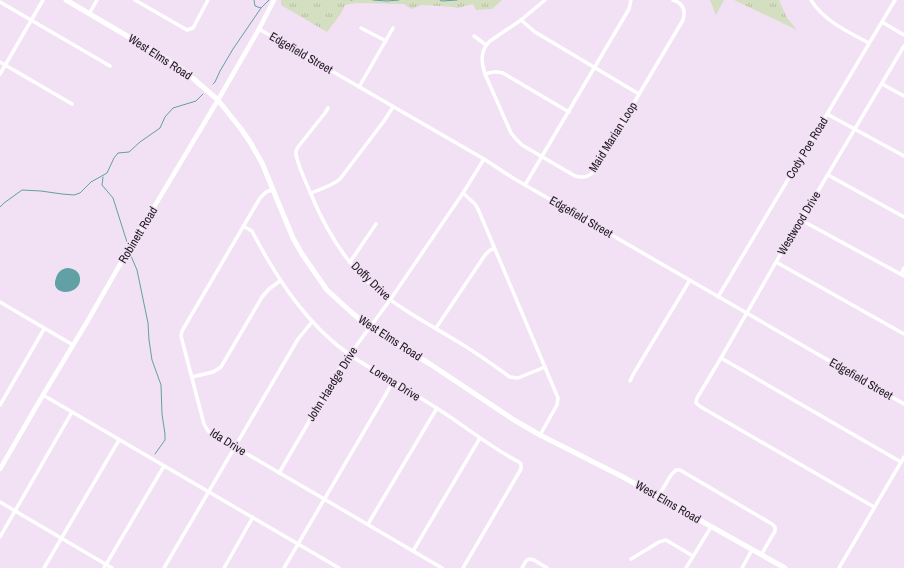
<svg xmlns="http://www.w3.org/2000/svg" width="904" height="568" viewBox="0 0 904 568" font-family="'Archivo Narrow',sans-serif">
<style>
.grass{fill:url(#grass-tufts)}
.water{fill:#61a0a4}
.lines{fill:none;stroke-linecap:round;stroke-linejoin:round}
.stream{stroke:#61a0a4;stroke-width:1}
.minor{stroke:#fff;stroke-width:3.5}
.tertiary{stroke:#fff;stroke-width:4.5}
.secondary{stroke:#fff;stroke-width:5}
.labels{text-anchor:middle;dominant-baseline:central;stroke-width:3;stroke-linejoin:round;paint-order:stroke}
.street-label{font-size:12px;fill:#1d171e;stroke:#f2e1f4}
</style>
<defs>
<pattern id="grass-tufts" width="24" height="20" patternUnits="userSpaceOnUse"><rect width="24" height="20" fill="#d4dec1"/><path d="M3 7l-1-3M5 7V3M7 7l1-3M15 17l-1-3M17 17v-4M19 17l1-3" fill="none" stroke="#b6bea5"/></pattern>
</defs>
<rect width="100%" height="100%" fill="#f2e1f4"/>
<g class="grass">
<path d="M 281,0 L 502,0 L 492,9 L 476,10 L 473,4 L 457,8 L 453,7 L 422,5 L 411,9 L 404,4 L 356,3 L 345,5 L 342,12 L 327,32 L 281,5 Z"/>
<path d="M 710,0 L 724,0 L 716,15 Z"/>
<path d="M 734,0 L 779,0 L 787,18 L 797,30 Z"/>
</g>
<path class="water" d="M 67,268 C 75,268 81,273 80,281 C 78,296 49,296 56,278 C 58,272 61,269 67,268 Z"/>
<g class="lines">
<g class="stream">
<path d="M 254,0 L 255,6 L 261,8 L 269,0"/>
<path d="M 351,0 L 352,0"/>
<path d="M 373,0 L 387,1 L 399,0"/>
<path d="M 440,0 L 442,1 L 457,0"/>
<path d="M 213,84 L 215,82 L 220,71 L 233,49 L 261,8"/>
<path d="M 103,177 L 102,185 L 113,198 L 127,242"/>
<path d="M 0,207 L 4,203 L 22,190 L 41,191 L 62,194 L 74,195 L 80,193 L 91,182 L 107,173 L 114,158 L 118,153 L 129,152 L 140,142 L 160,128 L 165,117 L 173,108 L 196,101 L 203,94"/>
<path d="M 131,256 L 137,270 L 148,323 L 149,340 L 152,360 L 161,385 L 162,414 L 165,434 L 165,440 L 155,454"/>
</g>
<g class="minor">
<path d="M 135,0 L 187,30 L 193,28 L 208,0"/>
<path d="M 545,0 L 521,20 L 490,41 C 480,51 481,61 485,74 L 511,133 L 516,139 L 522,145 L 575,176 C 582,178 588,178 593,172 L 683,20 C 686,10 683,3 673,0"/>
<path d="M 811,0 C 824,21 848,32 869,43"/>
<path d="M 0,2 L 110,66"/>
<path d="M 89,14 L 97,0"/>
<path d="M 521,20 L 535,32 L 639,94"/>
<path d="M 882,22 L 904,35"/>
<path d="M 361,28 L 386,41"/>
<path d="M 259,29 L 484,159 L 513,178 L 904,404"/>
<path d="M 474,36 L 486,45"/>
<path d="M 0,62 L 72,104"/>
<path d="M 0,74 L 43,0"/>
<path d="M 485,74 C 492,72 496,71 503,73 L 569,112"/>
<path d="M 882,84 L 904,96"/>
<path d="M 359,87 L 393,28"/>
<path d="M 328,108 L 325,113 L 298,147 L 296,151 L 296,155 C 299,168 305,180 310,192 C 324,226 342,258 369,283 C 395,306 425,322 455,340 C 474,351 492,364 510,377 L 518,378 L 545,367"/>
<path d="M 827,114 L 904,156"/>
<path d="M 828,175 L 904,217"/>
<path d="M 525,185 L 629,9 L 631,0"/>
<path d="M 272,190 L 266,192 L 260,198 L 182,331 L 181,336 L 182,340 L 204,424 L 208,431 L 213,434 L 442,568"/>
<path d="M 311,193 C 320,189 332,186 340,179 L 384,121 L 393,107"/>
<path d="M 463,193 L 475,204 L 478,209 L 558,398 L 557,405 L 540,435"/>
<path d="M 801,220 L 904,276"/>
<path d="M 243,226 L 252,231 L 254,235 C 278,280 307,325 350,355 C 378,374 409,390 438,409 C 465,426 490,447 519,462 L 521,464 L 521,469 L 463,568"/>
<path d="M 350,262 L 376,224"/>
<path d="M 776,262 L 904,334"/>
<path d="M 901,274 L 904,268"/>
<path d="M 718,297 L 895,0"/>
<path d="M 0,302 L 73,345"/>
<path d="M 436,328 L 485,255 L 489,251 L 494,248"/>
<path d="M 721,358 L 901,462"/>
<path d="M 192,377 L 213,372 L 221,367 L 262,297 L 269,289 L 280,281"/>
<path d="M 630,381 L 634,373 L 690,280"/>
<path d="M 43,395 L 339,568"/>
<path d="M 0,405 L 44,329"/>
<path d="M 279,473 L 342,365 L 390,300 L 463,193 L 484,159"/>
<path d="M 658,497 L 671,475 L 676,470 L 680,470 L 772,524 L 775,527 L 775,531 L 761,555"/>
<path d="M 0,502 L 112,568"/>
<path d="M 874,507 L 701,407 L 696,403 L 697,398 L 721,358 L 776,262 L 904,46"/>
<path d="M 368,524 L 437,408"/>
<path d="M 0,537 L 72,412"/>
<path d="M 413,551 L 480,438"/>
<path d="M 631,559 L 659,542 L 666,540 L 693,556"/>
<path d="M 44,568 L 119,440"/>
<path d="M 104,568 L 164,466"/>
<path d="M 164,568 L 298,339 L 312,322"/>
<path d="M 224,568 L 253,517"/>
<path d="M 284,568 L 393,382"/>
<path d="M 522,568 L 526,561 L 529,559 L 534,560 L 547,568"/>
<path d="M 686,568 L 711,527"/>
<path d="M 742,568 L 752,550"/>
<path d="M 839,568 L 904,457"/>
</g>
<path class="tertiary" d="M 0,469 L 43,395 L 87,322 L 126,254 L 218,100 L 259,29 L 274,0"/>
<path class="secondary" d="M 66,0 L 168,60 L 182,69 L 218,100 L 241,129 L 250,142 L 262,163 L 283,214 L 293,238 L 302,254 L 327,290 L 351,312 L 370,328 L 430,364 L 514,420 L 540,435 L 623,477 L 785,568"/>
</g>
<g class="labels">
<g class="street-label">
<text transform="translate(301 53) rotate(30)">Edgefield Street</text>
<text transform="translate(160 57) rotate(33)">West Elms Road</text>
<text transform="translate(613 137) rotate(-58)">Maid Marian Loop</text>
<text transform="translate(807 148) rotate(-59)">Cody Poe Road</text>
<text transform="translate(581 217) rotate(30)">Edgefield Street</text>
<text transform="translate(799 223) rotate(-59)">Westwood Drive</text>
<text transform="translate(138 235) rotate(-59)">Robinett Road</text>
<text transform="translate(371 281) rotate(44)">Doffy Drive</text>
<text transform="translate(390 338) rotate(33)">West Elms Road</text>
<text transform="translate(861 379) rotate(30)">Edgefield Street</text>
<text transform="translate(395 383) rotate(32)">Lorena Drive</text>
<text transform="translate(332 384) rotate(-58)">John Haedge Drive</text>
<text transform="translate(228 442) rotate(32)">Ida Drive</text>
<text transform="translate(668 502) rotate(30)">West Elms Road</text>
</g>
</g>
</svg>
